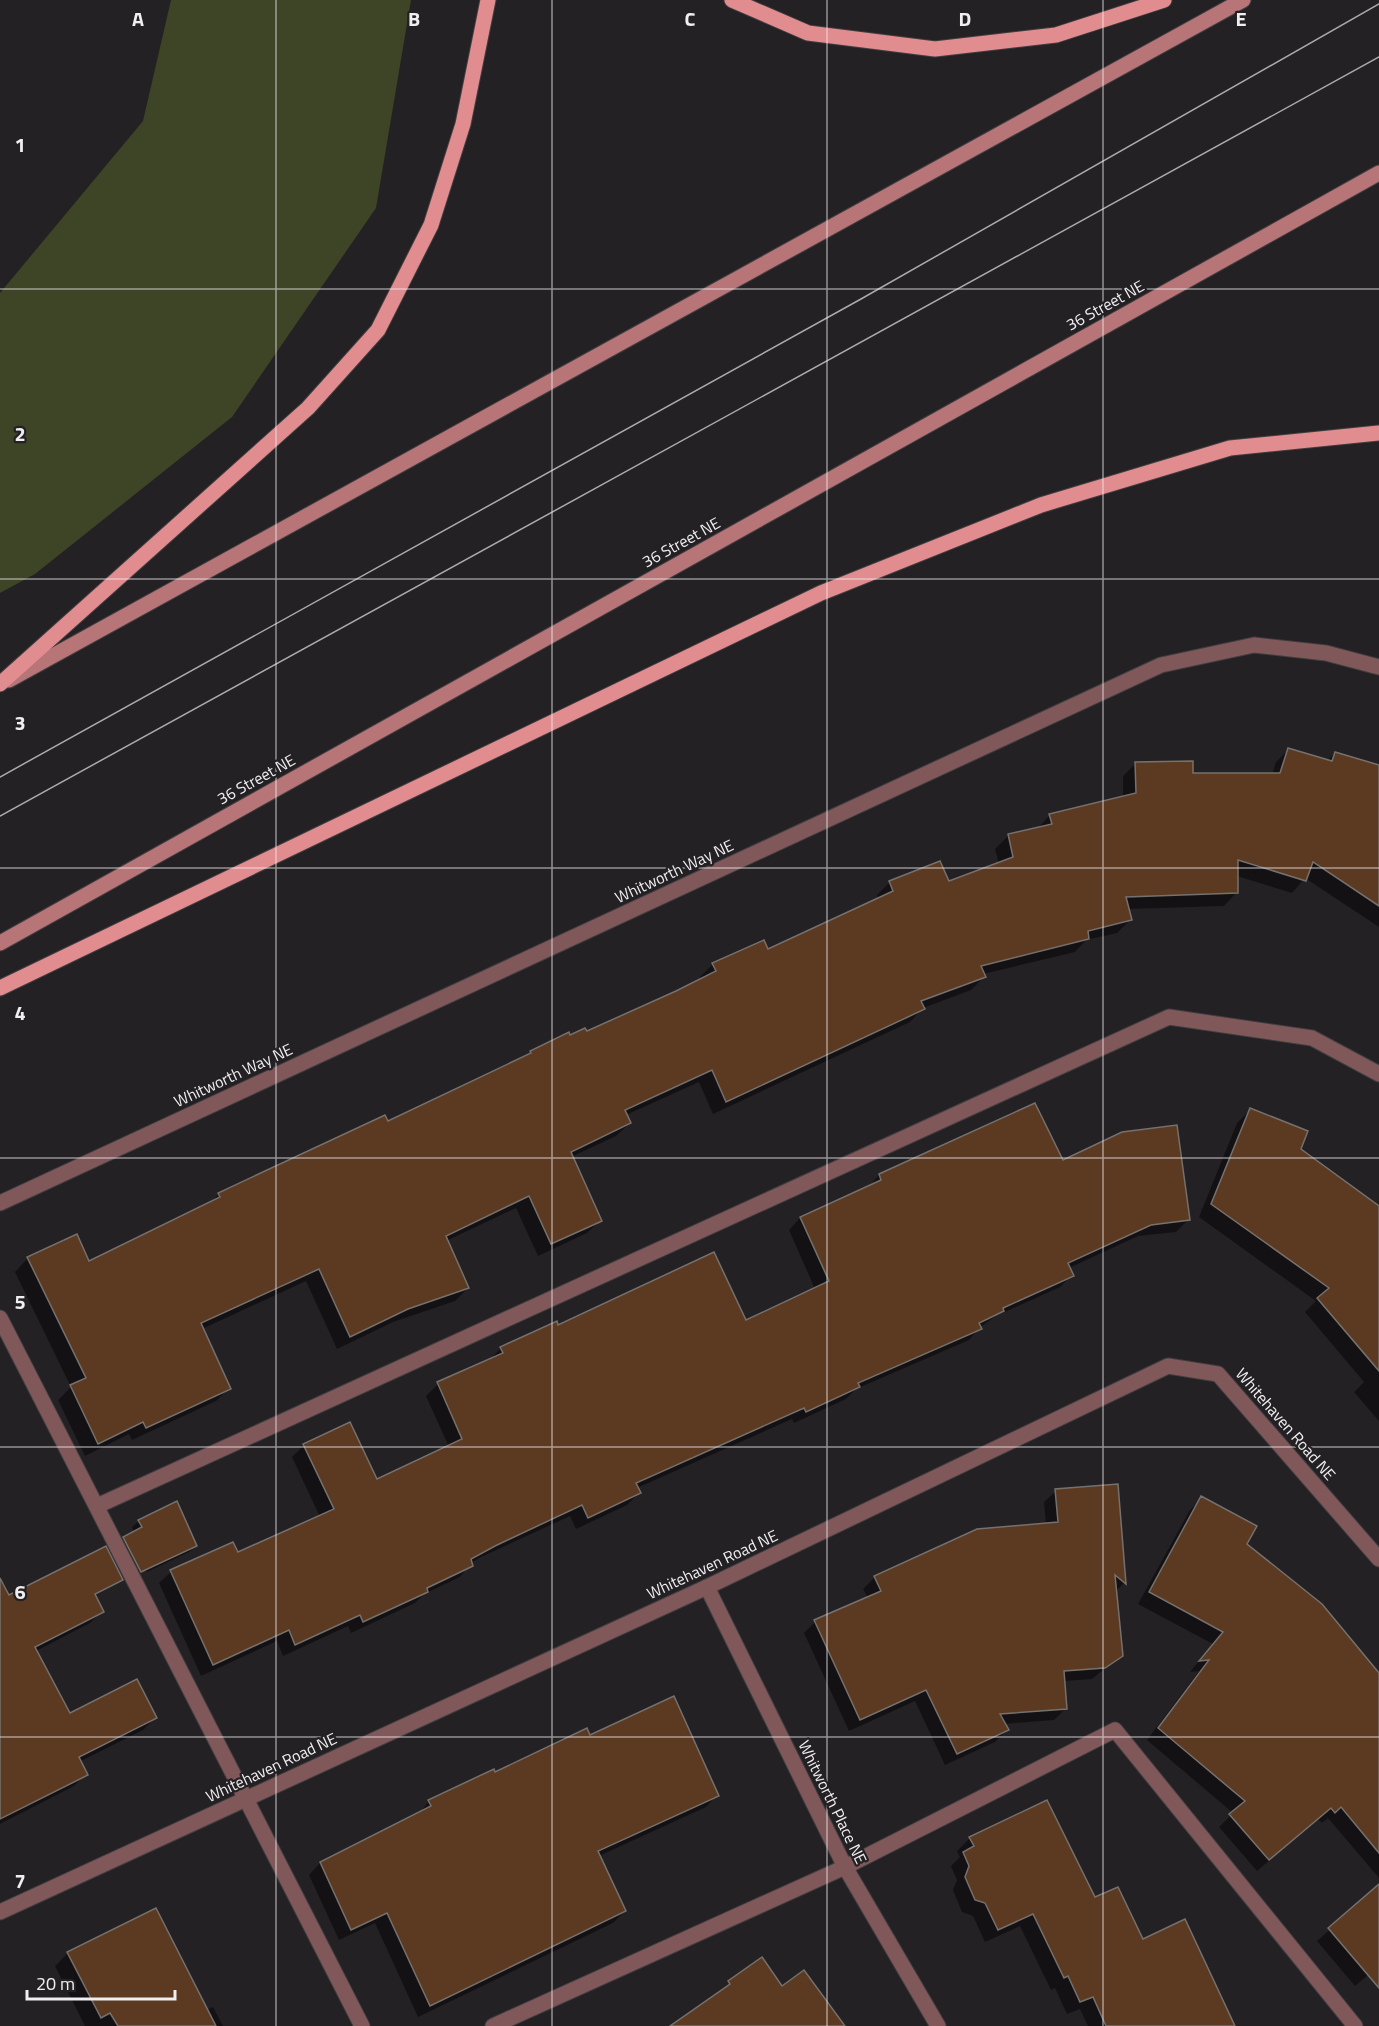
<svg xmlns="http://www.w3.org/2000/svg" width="1379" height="2026" viewBox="0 0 1379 2026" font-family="'Titillium Web',sans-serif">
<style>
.green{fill:#3e4426}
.shadow{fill:#0007}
.building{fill:#5c3921;stroke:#75716e;stroke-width:1.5}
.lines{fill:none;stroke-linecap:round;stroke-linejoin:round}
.lane-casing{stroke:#413e41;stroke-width:17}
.street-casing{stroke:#413e41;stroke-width:17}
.secondary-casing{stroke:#413e41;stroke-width:17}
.primary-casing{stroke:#413e41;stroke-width:17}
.lane{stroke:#815859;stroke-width:15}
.street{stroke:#815859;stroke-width:15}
.secondary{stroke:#b77577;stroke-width:15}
.primary{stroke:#e18c8f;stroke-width:15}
.tram{stroke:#acaaac;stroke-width:1.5}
.grid{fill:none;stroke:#f0eef0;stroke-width:1.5;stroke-opacity:0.55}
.labels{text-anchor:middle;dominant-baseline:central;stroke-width:4.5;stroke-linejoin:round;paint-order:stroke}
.street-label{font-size:16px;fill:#f0eef0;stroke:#242124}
.grid-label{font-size:20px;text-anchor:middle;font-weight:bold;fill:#f0eef0;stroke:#242124;stroke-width:4.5;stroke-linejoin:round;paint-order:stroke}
</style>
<rect width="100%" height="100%" fill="#242124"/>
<path class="green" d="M 171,0 L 411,0 L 376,208 L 232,417 L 35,574 L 0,593 L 0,293 L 143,121 Z"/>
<g class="shadow">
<path d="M 1289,749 L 1327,761 L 1335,753 L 1379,767 L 1379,927 L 1305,878 L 1292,893 L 1237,876 L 1237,892 L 1224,906 L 1128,909 L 1130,920 L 1117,933 L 1086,940 L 1075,952 L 983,974 L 984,977 L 971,990 L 923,1008 L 910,1022 L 713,1114 L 699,1082 L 626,1115 L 630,1123 L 616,1136 L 571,1157 L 601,1220 L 587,1233 L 538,1256 L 516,1208 L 446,1241 L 468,1288 L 455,1301 L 393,1322 L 337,1349 L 306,1281 L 202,1329 L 229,1388 L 216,1401 L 132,1440 L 129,1434 L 85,1456 L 58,1400 L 71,1387 L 15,1272 L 28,1258 L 76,1236 L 88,1263 L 209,1204 L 219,1194 L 387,1123 L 525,1058 L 531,1052 L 569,1037 L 586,1033 L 702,980 L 700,977 L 713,964 L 767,951 L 878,899 L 877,895 L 890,882 L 948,883 L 999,864 L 995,849 L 1008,836 L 1037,829 L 1050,815 L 1123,798 L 1123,776 L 1136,763 L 1191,774 L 1272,775 L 1276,762 Z"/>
<path d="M 1250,1110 L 1379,1212 L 1379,1421 L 1354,1392 L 1364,1382 L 1305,1312 L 1316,1301 L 1199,1217 L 1237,1123 Z"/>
<path d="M 1062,1162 L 1188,1220 L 1176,1232 L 1138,1236 L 1069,1268 L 1072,1275 L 1060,1287 L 996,1316 L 980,1327 L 969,1340 L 856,1389 L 846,1399 L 794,1423 L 792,1419 L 637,1488 L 639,1493 L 627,1505 L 576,1529 L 570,1516 L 481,1557 L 471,1563 L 460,1577 L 424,1594 L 415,1603 L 351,1633 L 348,1626 L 283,1656 L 277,1641 L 201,1676 L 159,1583 L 171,1572 L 237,1554 L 320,1517 L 292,1457 L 304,1445 L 377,1481 L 449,1447 L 426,1396 L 438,1384 L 489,1360 L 501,1348 L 558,1327 L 746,1322 L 815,1289 L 789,1230 L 800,1218 L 868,1188 L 879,1175 Z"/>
<path d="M 1116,1486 L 1124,1583 L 1115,1592 L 1120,1656 L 1092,1679 L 1064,1681 L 1066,1708 L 1054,1720 L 1003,1724 L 1007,1730 L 995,1742 L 945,1765 L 915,1701 L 849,1731 L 804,1633 L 815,1622 L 868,1598 L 863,1589 L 875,1577 L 1046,1525 L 1044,1502 L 1056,1491 Z"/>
<path d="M 1202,1498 L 1245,1545 L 1379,1675 L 1379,1878 L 1328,1818 L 1322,1823 L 1318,1819 L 1257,1871 L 1219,1827 L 1233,1813 L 1147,1740 L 1199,1671 L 1190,1672 L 1213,1644 L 1138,1604 L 1190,1510 Z"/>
<path d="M 139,1521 L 196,1546 L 189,1552 L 147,1572 L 131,1538 L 135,1534 L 132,1527 Z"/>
<path d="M 4,1583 L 10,1596 L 102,1611 L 90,1623 L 36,1651 L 69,1715 L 155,1718 L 143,1730 L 79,1762 L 86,1774 L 74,1786 L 0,1824 L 0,1585 Z"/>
<path d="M 590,1737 L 717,1795 L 706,1807 L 599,1856 L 625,1911 L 613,1923 L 418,2017 L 375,1923 L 339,1940 L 309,1875 L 320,1863 L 418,1815 L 429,1801 L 493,1771 L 494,1774 Z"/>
<path d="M 970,1838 L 1095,1899 L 1233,2026 L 1088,2026 L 1080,2009 L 1067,2014 L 1055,1988 L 1051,1990 L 1020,1926 L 985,1942 L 973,1916 L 962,1912 L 953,1890 L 957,1880 L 951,1866 L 960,1857 L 957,1851 Z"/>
<path d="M 1379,1886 L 1379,1966 L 1355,1986 L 1317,1941 Z"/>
<path d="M 68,1953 L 207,2010 L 213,2007 L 223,2026 L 85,2026 L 55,1966 Z"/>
</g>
<g class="building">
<path d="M 1288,748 L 1332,761 L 1335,752 L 1379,765 L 1379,906 L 1313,862 L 1306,881 L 1238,860 L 1238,893 L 1126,897 L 1132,920 L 1088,931 L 1089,939 L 981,966 L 986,977 L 921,1001 L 925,1009 L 726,1102 L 712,1070 L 625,1110 L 631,1123 L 571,1152 L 602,1221 L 551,1244 L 529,1196 L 446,1236 L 469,1288 L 408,1309 L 350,1337 L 319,1269 L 201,1323 L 231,1389 L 146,1428 L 143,1422 L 98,1444 L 70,1385 L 86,1378 L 27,1257 L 77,1234 L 89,1261 L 220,1197 L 218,1193 L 385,1115 L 388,1121 L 531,1053 L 530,1051 L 569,1032 L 570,1035 L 585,1028 L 587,1031 L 676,991 L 716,971 L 712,963 L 764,940 L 768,949 L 893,891 L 889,881 L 940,861 L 949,881 L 1013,857 L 1008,834 L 1052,824 L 1049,814 L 1136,793 L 1135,762 L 1193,761 L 1193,773 L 1280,773 Z"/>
<path d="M 1035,1103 L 1063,1160 L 1122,1132 L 1177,1125 L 1190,1220 L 1151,1225 L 1068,1263 L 1074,1276 L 1003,1308 L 1004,1311 L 979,1323 L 982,1329 L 858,1383 L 860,1387 L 806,1412 L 804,1408 L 636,1483 L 641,1493 L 588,1518 L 582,1505 L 495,1546 L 471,1559 L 473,1566 L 427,1588 L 428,1592 L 363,1622 L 360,1615 L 295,1645 L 289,1630 L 213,1665 L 170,1570 L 233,1542 L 238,1552 L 334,1509 L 303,1444 L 350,1422 L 377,1479 L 462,1439 L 437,1382 L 503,1353 L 500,1347 L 557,1321 L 558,1325 L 714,1252 L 746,1320 L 829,1281 L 800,1217 L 881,1180 L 879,1174 Z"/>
<path d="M 1250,1108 L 1308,1131 L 1301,1149 L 1379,1206 L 1379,1371 L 1317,1298 L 1329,1288 L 1211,1204 Z"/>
<path d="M 1118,1484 L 1126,1584 L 1115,1575 L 1123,1656 L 1105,1668 L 1064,1671 L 1067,1709 L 1000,1714 L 1009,1730 L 957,1754 L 926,1690 L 860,1720 L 814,1620 L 881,1591 L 874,1576 L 977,1529 L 1058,1522 L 1055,1489 Z"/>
<path d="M 1201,1496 L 1257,1526 L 1247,1544 L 1322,1604 L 1379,1673 L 1379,1853 L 1341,1807 L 1335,1813 L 1331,1808 L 1269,1860 L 1229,1814 L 1245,1801 L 1158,1728 L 1209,1660 L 1199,1661 L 1223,1632 L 1149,1592 Z"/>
<path d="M 177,1501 L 197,1546 L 141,1572 L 123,1537 L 142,1527 L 138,1520 Z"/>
<path d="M 106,1546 L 123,1580 L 95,1594 L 104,1612 L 35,1647 L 70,1713 L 137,1679 L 157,1718 L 79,1757 L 88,1775 L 0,1819 L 0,1578 L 9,1595 Z"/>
<path d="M 674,1696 L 719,1796 L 598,1851 L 626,1911 L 430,2006 L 387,1913 L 351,1930 L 320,1862 L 431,1806 L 428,1800 L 494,1769 L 495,1772 L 587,1728 L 590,1735 Z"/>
<path d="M 1047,1800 L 1095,1897 L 1118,1887 L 1143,1939 L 1185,1919 L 1235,2026 L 1106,2026 L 1093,1997 L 1080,2002 L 1068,1976 L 1064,1978 L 1033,1914 L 998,1930 L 985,1903 L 975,1900 L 965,1877 L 969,1866 L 963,1852 L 974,1846 L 969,1837 Z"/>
<path d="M 1379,1884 L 1379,1988 L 1328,1928 Z"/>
<path d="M 156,1908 L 216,2026 L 118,2026 L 110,2013 L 101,2018 L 67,1952 Z"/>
<path d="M 762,1957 L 782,1986 L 804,1970 L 845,2026 L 670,2026 L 730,1984 L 728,1981 Z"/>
</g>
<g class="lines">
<g class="lane-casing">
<g id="lane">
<path d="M 0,1318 L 362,2026"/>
<path d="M 97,1506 L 1169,1017 L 1312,1038 L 1379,1074"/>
<path d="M 493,2026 L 845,1867 L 1115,1730 L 1355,2026"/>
</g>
</g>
<g class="street-casing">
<g id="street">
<path d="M 0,1203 L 1161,665 L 1254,645 L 1326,653 L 1379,667"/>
<path d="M 707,1587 L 845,1867 L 938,2026"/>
<path d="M 0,1912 L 707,1587 L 1168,1366 L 1218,1374 L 1379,1559"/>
</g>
</g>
<g class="secondary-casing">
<g id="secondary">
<path d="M 9,680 L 1243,0"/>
<path d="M 0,943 L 1379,173"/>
</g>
</g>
<g class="primary-casing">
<g id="primary">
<path d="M 732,0 L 808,33 L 935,49 L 1056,35 L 1164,0"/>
<path d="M 0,684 L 308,408 L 378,330 L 431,225 L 463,124 L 488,0"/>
<path d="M 0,988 L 821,593 L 1041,505 L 1230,448 L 1379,433"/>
</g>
</g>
<use href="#lane" class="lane"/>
<use href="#street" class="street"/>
<use href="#secondary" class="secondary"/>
<use href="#primary" class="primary"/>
<g class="tram">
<path d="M 0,777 L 861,299 L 1379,4"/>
<path d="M 0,816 L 1379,57"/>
</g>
</g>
<path class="grid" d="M 276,0 L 276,2026M 552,0 L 552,2026M 827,0 L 827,2026M 1103,0 L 1103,2026M 0,289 L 1379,289M 0,579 L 1379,579M 0,868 L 1379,868M 0,1158 L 1379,1158M 0,1447 L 1379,1447M 0,1737 L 1379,1737"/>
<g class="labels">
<g class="street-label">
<text transform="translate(1105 305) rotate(-29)">36 Street NE</text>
<text transform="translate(681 542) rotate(-29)">36 Street NE</text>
<text transform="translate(256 779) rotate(-29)">36 Street NE</text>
<text transform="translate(674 871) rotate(-25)">Whitworth Way NE</text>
<text transform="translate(233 1075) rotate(-25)">Whitworth Way NE</text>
<text transform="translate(1286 1424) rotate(49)">Whitehaven Road NE</text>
<text transform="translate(712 1564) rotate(-25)">Whitehaven Road NE</text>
<text transform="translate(271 1767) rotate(-25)">Whitehaven Road NE</text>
<text transform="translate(833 1802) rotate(64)">Whitworth Place NE</text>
</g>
</g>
<g class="grid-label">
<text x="138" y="26">A</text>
<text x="414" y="26">B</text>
<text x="690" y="26">C</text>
<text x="965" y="26">D</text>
<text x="1241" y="26">E</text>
<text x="20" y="152">1</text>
<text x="20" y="441">2</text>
<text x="20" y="730">3</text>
<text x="20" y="1020">4</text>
<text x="20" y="1309">5</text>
<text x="20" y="1599">6</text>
<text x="20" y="1888">7</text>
</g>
<path d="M27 1990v9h148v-9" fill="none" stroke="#f0eef0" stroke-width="3"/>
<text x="36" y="1990" font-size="18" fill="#f0eef0" stroke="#242124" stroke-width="4.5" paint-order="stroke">20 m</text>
</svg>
